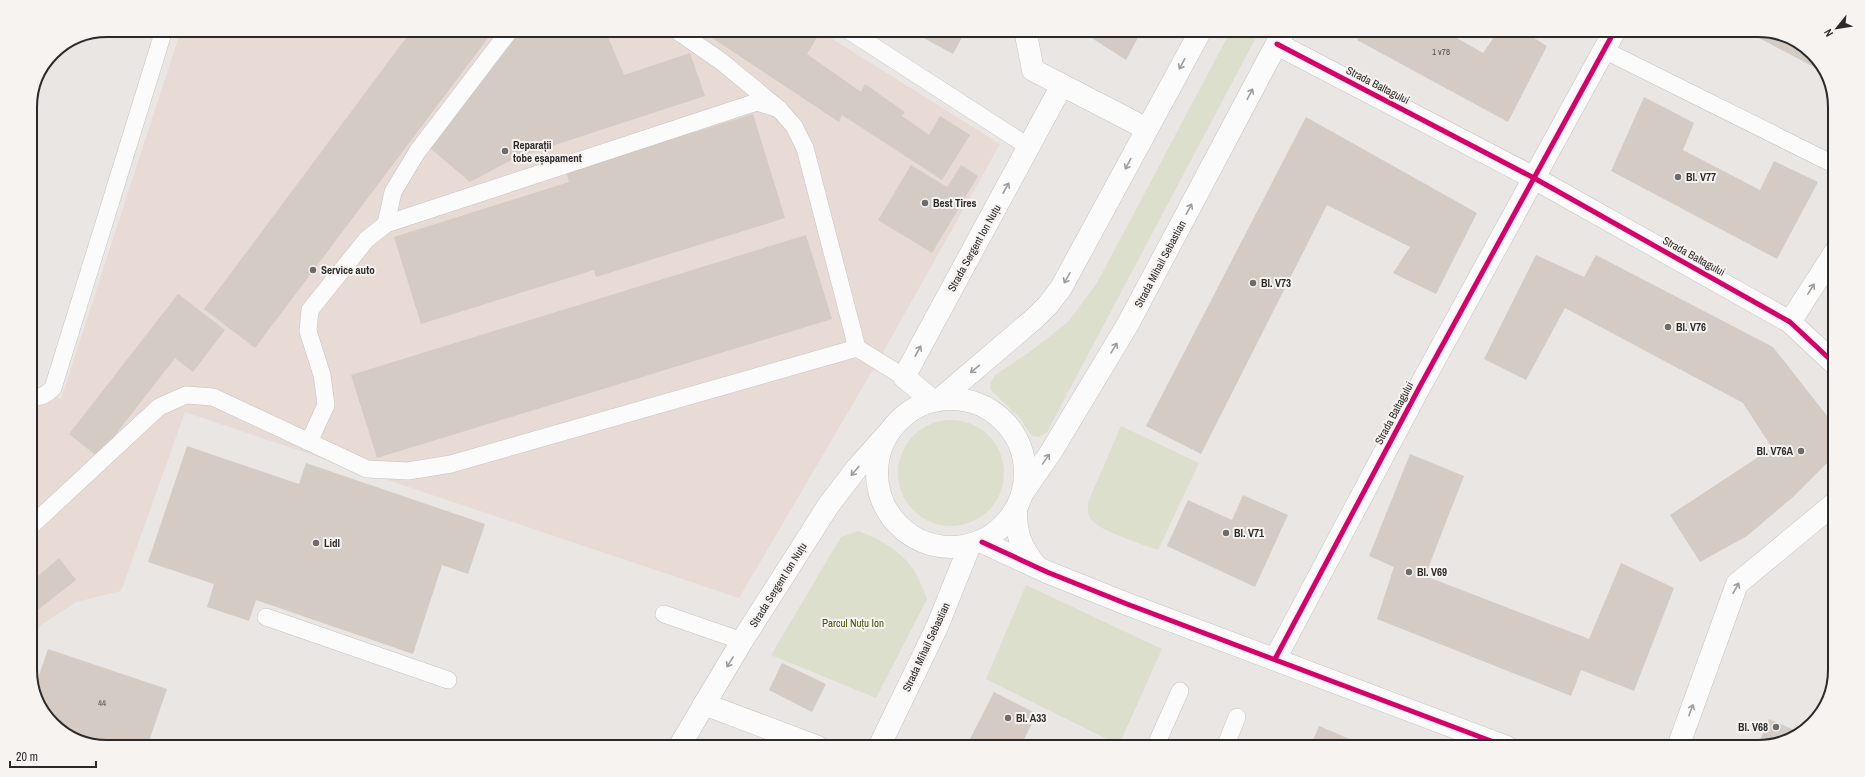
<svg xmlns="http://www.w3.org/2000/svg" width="1865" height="777" viewBox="0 0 1865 777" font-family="'Archivo Narrow',sans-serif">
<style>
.industrial{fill:#e8dad4}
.green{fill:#dddfcd}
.building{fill:#d4cbc5}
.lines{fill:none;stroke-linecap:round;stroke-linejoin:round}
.service-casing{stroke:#c6c3c2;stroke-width:18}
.minor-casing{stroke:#c6c3c2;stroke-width:23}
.tertiary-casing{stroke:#c6c3c2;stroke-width:23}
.service{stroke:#fcfbfb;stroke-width:17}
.minor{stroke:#fcfbfb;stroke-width:22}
.tertiary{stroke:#fcfbfb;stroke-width:22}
.cycleway-casing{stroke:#f7f3f0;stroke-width:8}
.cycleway{stroke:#d6006c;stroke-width:5}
.oneway{stroke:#9e9d9c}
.poi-dot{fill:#6e6c6a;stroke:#f7f3f0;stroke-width:1.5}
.labels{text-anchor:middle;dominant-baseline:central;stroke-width:4;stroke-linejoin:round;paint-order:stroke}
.number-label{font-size:9px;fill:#565250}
.street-label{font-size:11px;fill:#2c2a29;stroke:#f7f3f0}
.poi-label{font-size:11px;font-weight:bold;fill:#2c2a29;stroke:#f7f3f0;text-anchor:start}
.park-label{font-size:11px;fill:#4b530e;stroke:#f7f3f0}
.rim{fill:none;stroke:#2c2a29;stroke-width:2}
</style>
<rect width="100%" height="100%" fill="#e9e6e4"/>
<path class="industrial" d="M 181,30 L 818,30 L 1000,144 L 878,361 L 739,598 L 185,412 L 121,591 L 76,602 L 41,625 L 30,642 L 30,385 L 61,399 Z"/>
<g class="green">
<path d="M 1231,30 L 1260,30 L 1047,432 L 1040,437 L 1032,436 L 1018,416 L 990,389 L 991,382 L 995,375 L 1031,351 L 1068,322 L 1097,283 Z"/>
<circle cx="951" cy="473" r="53"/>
<path d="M 1121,426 L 1199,463 L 1158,550 C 1144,545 1104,532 1095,523 C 1087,517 1087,509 1089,500 Z"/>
<path d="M 858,531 C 880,538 907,555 917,576 C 921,583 924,592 927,599 L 876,698 L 771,655 L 841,537 Z"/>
<path d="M 1026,585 L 1162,649 L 1119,745 L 986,679 Z"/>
</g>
<g class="building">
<path d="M 412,30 L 494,30 L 255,348 L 204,309 Z"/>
<path d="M 522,30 L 605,30 L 624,75 L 690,53 L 705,96 L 515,158 L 470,182 L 430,148 L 509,41 Z"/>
<path d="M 700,30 L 809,30 L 818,36 L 807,54 L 861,92 L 865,84 L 905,112 L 902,116 L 929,135 L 940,116 L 970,135 L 942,180 L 842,115 L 839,122 Z"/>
<path d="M 909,30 L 966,30 L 953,54 Z"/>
<path d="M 1089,30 L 1142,30 L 1126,60 L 1087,35 Z"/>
<path d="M 1362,30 L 1443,30 L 1483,53 L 1499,30 L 1521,30 L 1547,46 L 1508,122 L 1357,40 Z"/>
<path d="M 1744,30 L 1758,30 L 1787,36 L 1819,60 L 1823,72 Z"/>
<path d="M 1644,97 L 1694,123 L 1683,150 L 1760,190 L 1774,161 L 1818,182 L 1777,259 L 1611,171 Z"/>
<path d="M 753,114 L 785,218 L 596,277 L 594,270 L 421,324 L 394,237 L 569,182 L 566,172 Z"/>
<path d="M 1306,117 L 1477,213 L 1436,294 L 1393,273 L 1410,247 L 1327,205 L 1201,454 L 1146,426 Z"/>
<path d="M 911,165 L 947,187 L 961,165 L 978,176 L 932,253 L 878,220 Z"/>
<path d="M 806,235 L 832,319 L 377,458 L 351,375 Z"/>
<path d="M 1536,255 L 1584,277 L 1596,255 L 1773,347 L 1835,426 L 1835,455 L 1793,497 L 1747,536 L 1700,562 L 1670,515 L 1772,448 L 1743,403 L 1565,308 L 1526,380 L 1484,359 Z"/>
<path d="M 178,294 L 225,330 L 193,372 L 175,358 L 98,457 L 69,434 Z"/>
<path d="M 187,446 L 299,484 L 306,463 L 485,524 L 468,574 L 442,565 L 413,654 L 256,600 L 249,621 L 207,607 L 214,584 L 148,562 Z"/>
<path d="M 1410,454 L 1464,476 L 1425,576 L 1589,639 L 1621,563 L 1674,588 L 1634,691 L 1581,670 L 1571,696 L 1377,619 L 1394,567 L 1369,556 Z"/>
<path d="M 1243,495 L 1288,515 L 1255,587 L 1167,546 L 1188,500 L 1232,520 Z"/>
<path d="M 59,558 L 76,580 L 30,616 L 30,583 Z"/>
<path d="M 48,649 L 167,689 L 147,747 L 107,747 L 78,741 L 46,717 L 35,687 Z"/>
<path d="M 782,663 L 826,684 L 812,712 L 769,690 Z"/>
<path d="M 994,692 L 1037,714 L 1020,747 L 966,747 Z"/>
<path d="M 1769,719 L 1801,733 L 1757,747 Z"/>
<path d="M 1319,726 L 1359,743 L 1369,747 L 1310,747 Z"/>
</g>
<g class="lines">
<g class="service-casing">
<g id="service">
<path d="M 676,30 L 722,62 L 779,109 L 794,126 L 805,148 L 857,348 L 904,377"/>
<path d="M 848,30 L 1029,147"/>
<path d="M 1604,50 L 1835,165"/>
<path d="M 386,224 L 393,192 L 417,152 L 510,30"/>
<path d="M 30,395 C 40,399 46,395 53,388 L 164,30"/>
<path d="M 309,442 L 326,405 L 322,375 L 308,331 L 310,310 L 366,240 L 386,224 L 757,102 L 779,109"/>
<path d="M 30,527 L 159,407 L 186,395 L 213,397 L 367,469 L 408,471 L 451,464 L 857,348"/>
<path d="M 664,614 L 742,641"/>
<path d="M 266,617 L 448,680"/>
<path d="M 1155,747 L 1180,691"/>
<path d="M 1225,747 L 1237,717"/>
</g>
</g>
<g class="minor-casing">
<g id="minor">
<path d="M 1025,30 L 1033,70 L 1147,129"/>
<path d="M 1277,44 L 1534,178 L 1790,322 L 1835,364"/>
<path d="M 1790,322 L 1835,252"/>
<path d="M 933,401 L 904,377 L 1062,85"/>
<path d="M 1275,659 L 1419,388 L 1615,30"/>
<path d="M 679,747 L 742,641 L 828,506 L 857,468 L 890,431"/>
<path d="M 1678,747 L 1737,584 L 1835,503"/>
</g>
</g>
<g class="tertiary-casing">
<g id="tertiary">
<circle cx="951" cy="473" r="74"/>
<path d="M 940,399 L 1035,318 L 1048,305 L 1061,288 L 1201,30"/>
<path d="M 1024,491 L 1051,452 L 1128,324 L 1284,30"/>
<path d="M 1016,511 C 1016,535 1021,547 1036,566"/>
<path d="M 982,542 L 1047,572 L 1127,604 L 1507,747"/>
<path d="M 704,704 L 818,747"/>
<path d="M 879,747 L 937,627 L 970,545"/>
</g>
</g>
<use href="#service" class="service"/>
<use href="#minor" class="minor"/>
<use href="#tertiary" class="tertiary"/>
<g class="cycleway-casing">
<g id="cycleway">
<path d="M 1277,44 L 1534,178 L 1790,322 L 1835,364"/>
<path d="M 982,542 L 1047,572 L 1127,604 L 1507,747"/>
<path d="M 1275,659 L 1419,388 L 1615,30"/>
</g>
</g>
<use href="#cycleway" class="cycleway"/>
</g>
<defs><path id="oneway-shaft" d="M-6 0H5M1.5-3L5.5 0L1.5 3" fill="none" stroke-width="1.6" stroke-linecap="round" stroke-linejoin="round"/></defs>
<g class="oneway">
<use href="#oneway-shaft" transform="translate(1182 64) rotate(118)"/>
<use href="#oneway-shaft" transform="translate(1250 94) rotate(-62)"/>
<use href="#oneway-shaft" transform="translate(1128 164) rotate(118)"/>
<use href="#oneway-shaft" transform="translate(1006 188) rotate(-61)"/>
<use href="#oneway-shaft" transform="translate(1189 209) rotate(-62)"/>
<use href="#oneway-shaft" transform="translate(1067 278) rotate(120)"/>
<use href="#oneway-shaft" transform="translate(1811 289) rotate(-58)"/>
<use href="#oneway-shaft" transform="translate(1114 348) rotate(-59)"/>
<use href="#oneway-shaft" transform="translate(918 351) rotate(-61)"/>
<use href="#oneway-shaft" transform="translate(975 369) rotate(140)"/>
<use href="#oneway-shaft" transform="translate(1046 459) rotate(-55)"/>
<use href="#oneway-shaft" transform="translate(855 471) rotate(130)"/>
<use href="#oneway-shaft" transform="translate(1736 588) rotate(-61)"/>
<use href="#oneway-shaft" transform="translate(730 662) rotate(121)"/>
<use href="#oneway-shaft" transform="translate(1691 710) rotate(-70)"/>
</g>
<g class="poi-dot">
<circle cx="505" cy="151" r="4"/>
<circle cx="1678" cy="177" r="4"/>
<circle cx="925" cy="203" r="4"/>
<circle cx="313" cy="270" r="4"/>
<circle cx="1253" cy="283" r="4"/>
<circle cx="1668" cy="327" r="4"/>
<circle cx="1801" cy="451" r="4"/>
<circle cx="1226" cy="533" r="4"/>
<circle cx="316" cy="543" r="4"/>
<circle cx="1409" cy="572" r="4"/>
<circle cx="1008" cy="718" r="4"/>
<circle cx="1776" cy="727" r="4"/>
</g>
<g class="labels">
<g class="number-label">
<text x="1441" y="52">1 v78</text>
<text x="102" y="703">44</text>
</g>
<g class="street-label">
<text transform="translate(1378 85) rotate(27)">Strada Baltagului</text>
<text transform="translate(974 248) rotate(-61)">Strada Sergent Ion Nuțu</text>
<text transform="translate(1694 256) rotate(29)">Strada Baltagului</text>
<text transform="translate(1160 264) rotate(-62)">Strada Mihail Sebastian</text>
<text transform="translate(1394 413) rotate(-62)">Strada Baltagului</text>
<text transform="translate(778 585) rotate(-58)">Strada Sergent Ion Nuțu</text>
<text transform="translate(926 647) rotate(-65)">Strada Mihail Sebastian</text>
</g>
<g class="poi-label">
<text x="513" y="145">Reparații<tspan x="513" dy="13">tobe eșapament</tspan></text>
<text x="1686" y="177">Bl. V77</text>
<text x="933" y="203">Best Tires</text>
<text x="321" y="270">Service auto</text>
<text x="1261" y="283">Bl. V73</text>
<text x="1676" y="327">Bl. V76</text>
<text x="1793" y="451" text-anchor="end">Bl. V76A</text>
<text x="1234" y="533">Bl. V71</text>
<text x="324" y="543">Lidl</text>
<text x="1417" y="572">Bl. V69</text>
<text x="1016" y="718">Bl. A33</text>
<text x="1768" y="727" text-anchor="end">Bl. V68</text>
</g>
<g class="park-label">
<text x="853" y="623">Parcul Nuțu Ion</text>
</g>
</g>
<path d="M0 0H1865V777H0ZM107 37H1758A70 70 0 0 1 1828 107V670A70 70 0 0 1 1758 740H107A70 70 0 0 1 37 670V107A70 70 0 0 1 107 37Z" fill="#f7f3f0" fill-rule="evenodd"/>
<path class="rim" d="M107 37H1758A70 70 0 0 1 1828 107V670A70 70 0 0 1 1758 740H107A70 70 0 0 1 37 670V107A70 70 0 0 1 107 37Z"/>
<g transform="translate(1837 28) rotate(240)" stroke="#f7f3f0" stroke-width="3" paint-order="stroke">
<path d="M0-3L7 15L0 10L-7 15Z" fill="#2c2a29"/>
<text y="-6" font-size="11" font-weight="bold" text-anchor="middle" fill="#2c2a29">N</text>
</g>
<path d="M10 761v6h86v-6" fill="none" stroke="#2c2a29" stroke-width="2"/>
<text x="16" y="761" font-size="12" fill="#2c2a29" stroke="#f7f3f0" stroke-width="3" paint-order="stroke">20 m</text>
</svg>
